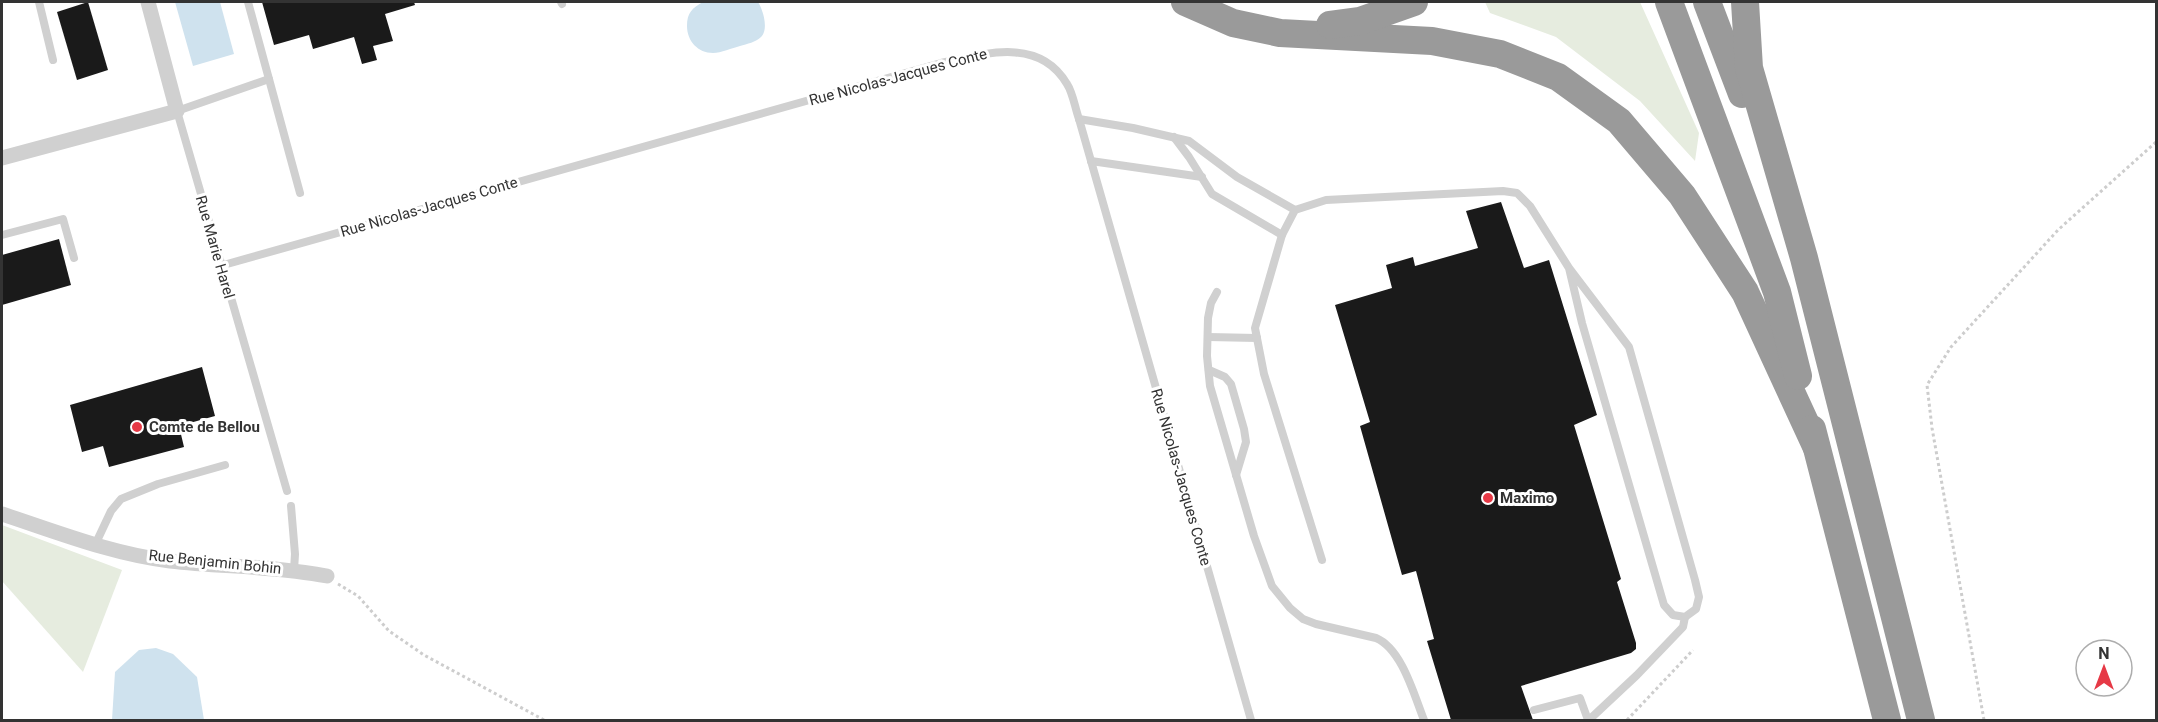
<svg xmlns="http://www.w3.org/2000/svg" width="2158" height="722" viewBox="0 0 2158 722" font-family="Roboto,sans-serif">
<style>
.green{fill:#e6ecdf}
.water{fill:#cfe2ee}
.building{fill:#1a1a1a}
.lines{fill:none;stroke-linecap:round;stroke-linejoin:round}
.path{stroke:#cdcdcd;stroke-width:3;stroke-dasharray:3 3;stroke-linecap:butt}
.lane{stroke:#d0d0d0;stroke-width:8}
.street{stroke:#d0d0d0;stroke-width:15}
.highway{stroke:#9a9a9a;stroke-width:28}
.poi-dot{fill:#e63946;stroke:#fff;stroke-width:2}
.labels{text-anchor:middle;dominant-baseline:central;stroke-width:6;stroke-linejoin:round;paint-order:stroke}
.street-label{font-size:15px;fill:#333;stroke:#fff}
.poi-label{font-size:15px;font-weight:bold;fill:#333;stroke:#fff;text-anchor:start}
</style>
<rect width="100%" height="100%" fill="#fff"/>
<g class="green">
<path d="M 1485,2 L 1640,2 L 1699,133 L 1695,161 L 1640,101 L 1556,37 L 1490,13 Z"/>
<path d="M 2,525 L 122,570 L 83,672 L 2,581 Z"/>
</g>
<g class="water">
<path d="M 175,2 L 220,2 L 234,54 L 193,66 Z"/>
<path d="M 703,2 L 758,2 C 763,10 769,29 761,37 C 756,42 747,44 740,46 C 732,48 721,53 713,53 C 698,53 687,41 687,26 C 687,13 692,8 703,2 Z"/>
<path d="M 156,648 L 173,654 L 197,677 L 204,720 L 112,720 L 115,672 L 139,650 Z"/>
</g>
<g class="building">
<path d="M 88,2 L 108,70 L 77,80 L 57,12 Z"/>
<path d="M 262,2 L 414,2 L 415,5 L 385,14 L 393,41 L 373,46 L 377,60 L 362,64 L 354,37 L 313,49 L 309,35 L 274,45 Z"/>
<path d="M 1501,202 L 1524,268 L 1549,260 L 1597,415 L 1574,425 L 1621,579 L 1617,582 L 1636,643 L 1636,649 L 1631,653 L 1521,686 L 1533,720 L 1451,720 L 1427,641 L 1434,639 L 1416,571 L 1402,575 L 1360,426 L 1370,422 L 1335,305 L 1392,288 L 1386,265 L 1413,257 L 1415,266 L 1478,248 L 1466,211 Z"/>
<path d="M 59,239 L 71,285 L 2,305 L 2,255 Z"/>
<path d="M 202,367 L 215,416 L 179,426 L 184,447 L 109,467 L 103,446 L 82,452 L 70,405 Z"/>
</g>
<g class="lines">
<g class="path">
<path d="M 338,584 L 358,596 L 389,631 L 424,655 L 544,720"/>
<path d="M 1627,720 L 1693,650"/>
<path d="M 1984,720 L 1932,428 L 1927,385 L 1951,347 L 2058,230 L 2156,142"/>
</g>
<g class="lane">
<path d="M 39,2 L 53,60"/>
<path d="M 248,2 L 300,193"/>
<path d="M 561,2 L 562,4"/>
<path d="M 269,79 L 177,111 L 287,491"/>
<path d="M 1079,119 L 1133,128 L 1189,141 L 1237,177 L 1295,210"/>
<path d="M 1174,137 L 1189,157 L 1212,194 L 1282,235"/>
<path d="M 1091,161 L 1202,177"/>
<path d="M 2,235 L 63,219 L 74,258"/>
<path d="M 220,266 L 941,63 C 983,54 1039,36 1067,84 C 1073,93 1075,108 1079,119 L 1251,720"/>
<path d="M 1217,292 L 1211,303 L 1208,318 L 1207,356 L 1210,386 L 1254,536 L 1272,586 L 1290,608 L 1303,619 L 1316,624 L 1376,638 C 1402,649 1414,695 1424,720"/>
<path d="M 1208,337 L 1257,338"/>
<path d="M 1209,370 L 1225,377 L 1231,384 L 1244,429 L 1246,442 L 1236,475"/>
<path d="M 291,506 L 295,554 L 294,570"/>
<path d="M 95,545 L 111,511 L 121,499 L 158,484 L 225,465"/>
<path d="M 1322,560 L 1264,374 L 1255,328 L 1282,235 L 1295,210 L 1326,200 L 1503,191 L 1517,193 L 1530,206 L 1569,268 L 1629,347 L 1695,580 L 1699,597 L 1696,609 L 1685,617 L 1673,615 L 1664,605 L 1582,323 L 1569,268"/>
<path d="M 1534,710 L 1580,698 L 1588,720"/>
<path d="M 1589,720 L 1637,675 L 1683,627 L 1685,617"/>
</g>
<g class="street">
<path d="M 2,158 L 177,111 L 148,2"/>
<path d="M 2,514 C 57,532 112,554 170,561 C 223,567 275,566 327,576"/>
</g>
<g class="highway">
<path d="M 1185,2 L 1233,23 L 1280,33 L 1432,41 L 1500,54 L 1558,77 L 1619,121 L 1682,195 L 1745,292 L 1816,446"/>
<path d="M 1669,2 L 1777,292 L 1798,376"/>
<path d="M 1707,2 L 1742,94"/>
<path d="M 1745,2 L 1749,68 L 1804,258 L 1921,720"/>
<path d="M 1330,25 L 1360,21 L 1414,2"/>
<path d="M 1812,429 L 1887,720"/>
</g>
</g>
<g class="poi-dot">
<circle cx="137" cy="427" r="6"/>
<circle cx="1488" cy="498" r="6"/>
</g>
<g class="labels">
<g class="street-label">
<text transform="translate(898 77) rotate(-15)">Rue Nicolas-Jacques Conte</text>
<text transform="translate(429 207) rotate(-16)">Rue Nicolas-Jacques Conte</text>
<text transform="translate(215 247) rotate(74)">Rue Marie Harel</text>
<text transform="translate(1181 477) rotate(74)">Rue Nicolas-Jacques Conte</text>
<text transform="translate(215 562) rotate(6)">Rue Benjamin Bohin</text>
</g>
<g class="poi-label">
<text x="149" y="427">Comte de Bellou</text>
<text x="1500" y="498">Maximo</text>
</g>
</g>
<rect width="2158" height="722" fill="none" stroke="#333333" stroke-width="6"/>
<g transform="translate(2104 668)"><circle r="28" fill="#ffffff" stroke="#adadad" stroke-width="1.5"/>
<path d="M0-4.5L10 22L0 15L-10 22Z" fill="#e63946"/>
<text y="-9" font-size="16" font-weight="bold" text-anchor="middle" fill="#333333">N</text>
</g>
</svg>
